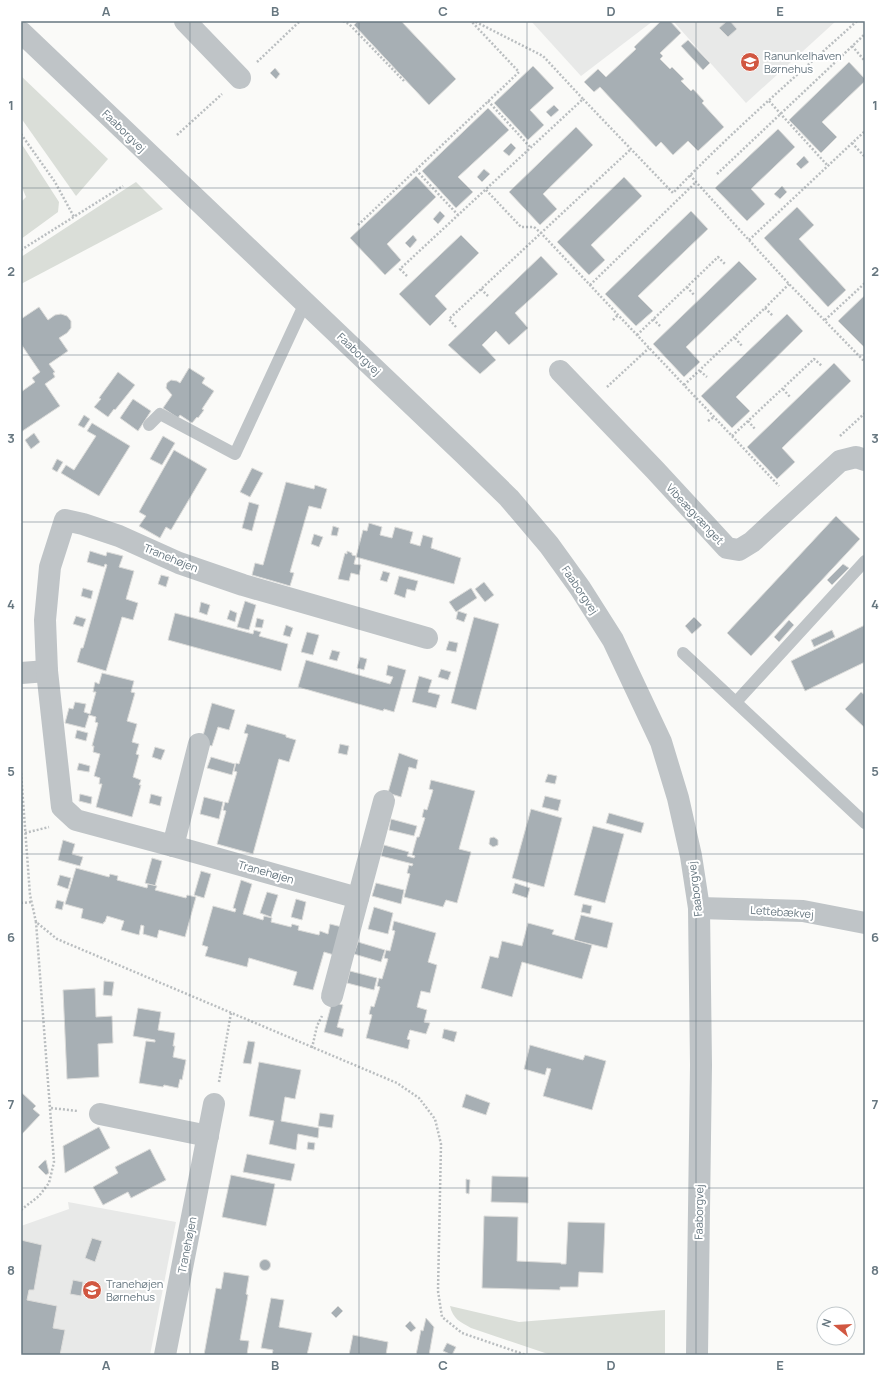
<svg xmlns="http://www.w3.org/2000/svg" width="886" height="1376" viewBox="0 0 886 1376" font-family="Manrope,sans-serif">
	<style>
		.built { fill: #e8e9e8 }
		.green { fill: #daded8 }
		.building { fill: #a7afb4; stroke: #dcdcda }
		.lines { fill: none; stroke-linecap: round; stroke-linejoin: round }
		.path { stroke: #babec0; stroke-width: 2.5; stroke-dasharray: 2 2; stroke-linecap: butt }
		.service { stroke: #bfc4c7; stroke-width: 12 }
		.minor { stroke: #bfc4c7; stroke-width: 22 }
		.tertiary { stroke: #bfc4c7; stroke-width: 22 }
		.grid { fill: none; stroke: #677780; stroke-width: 1; stroke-opacity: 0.55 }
		.labels { text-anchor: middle; stroke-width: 4; stroke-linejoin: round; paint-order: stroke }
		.poi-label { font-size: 11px; fill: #677780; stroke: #fff; text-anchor: start }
		.street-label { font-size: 11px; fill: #677780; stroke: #fff }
		.neatline { fill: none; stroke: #677780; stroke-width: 1.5 }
		.grid-label { font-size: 13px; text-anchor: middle; font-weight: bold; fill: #677780 }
	</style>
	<rect width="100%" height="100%" fill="#fafaf8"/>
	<g class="built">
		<path d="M531,21h122l-72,55z"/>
		<path d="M673,21h163l-90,82z"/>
		<path d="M68,1202l108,20 -26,133h-129v-129l48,-17z"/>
	</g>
	<g class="green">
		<path d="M21,76l87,83 -32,37 -55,-78z"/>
		<path d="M21,143l38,59 -1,10 -37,27v-37l5,-5 -5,-12z"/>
		<path d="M136,182l27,27 -142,75v-27z"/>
		<path d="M450,1306l69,16 146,-12v45h-114l-80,-27c-11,-6 -18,-9 -21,-22z"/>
	</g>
	<g class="building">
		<path d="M358,21h43l55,58 -27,26 -75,-80z"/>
		<path d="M661,21h9l11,12 -21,20 3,3 -3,3 10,10 2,-2 12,12 -3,2 10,10 2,-2 11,12 -2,2 22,24 -26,24 -10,-10 -15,14 -12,-13 -5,5 -56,-60 -6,5 -10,-10 14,-13 8,8 30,-28 -2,-2z"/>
		<path d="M727,21h3l7,8 -9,8 -9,-9z"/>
		<path d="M688,40l22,23 -7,7 -22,-24z"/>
		<path d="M849,62l16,17v2l-43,41 15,15 -16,16 -32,-33z"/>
		<path d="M533,66l21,22 -24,22 14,15 -16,15 -34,-37z"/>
		<path d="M275,68l5,6 -4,5 -6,-6z"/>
		<path d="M554,105l5,5 -8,7 -5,-5z"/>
		<path d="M488,108l21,22 -51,47 15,15 -17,16 -34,-37z"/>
		<path d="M576,127l17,18 -50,49 14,15 -17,16 -31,-33z"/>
		<path d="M778,129l17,18 -44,42 14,15 -18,17 -32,-33z"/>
		<path d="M511,143l5,5 -7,8 -6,-5z"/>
		<path d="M804,156l5,6 -8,7 -5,-5z"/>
		<path d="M484,169l6,5 -8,8 -5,-5z"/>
		<path d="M416,176l20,21 -49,47 14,16 -16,15 -35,-37z"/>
		<path d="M624,177l18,19 -51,49 14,15 -16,15 -32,-33z"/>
		<path d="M782,186l5,6 -7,7 -6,-5z"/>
		<path d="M797,207l17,18 -15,14 47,51 -18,17 -64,-69z"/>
		<path d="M440,211l5,5 -7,8 -5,-5z"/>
		<path d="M691,211l17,18 -70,67 15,15 -17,15 -31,-32z"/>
		<path d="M413,235l4,5 -7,8 -5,-5z"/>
		<path d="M461,235l18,18 -44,43 12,13 -17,17 -31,-32z"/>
		<path d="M541,256l17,18 -43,39 13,15 -19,17 -13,-14 -14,14 14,15 -16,14 -32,-29z"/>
		<path d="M739,261l18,18 -71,68 14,15 -16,15 -31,-33z"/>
		<path d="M865,295v53l-27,-27z"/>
		<path d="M39,307l9,13 7,-5 6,-1 6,2 4,5v7l-4,5 -8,5 9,13 -19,13 6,8 -2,1 2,4 -10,7 15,22 -39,26v-40l14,-10 -3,-4 8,-6 -19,-28v-25z"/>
		<path d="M787,314l16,17 -67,66 14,14 -18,17 -31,-32z"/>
		<path d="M834,363l17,18 -69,67 13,14 -18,17 -30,-32z"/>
		<path d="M189,368l16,10 -3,5 12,8 -12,18 2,1 -6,8 -1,-1 -5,6 -12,-8 -2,3 -15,-10 9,-13 -6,-7 1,-5 4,-3 6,1 3,2z"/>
		<path d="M118,372l17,13 -20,25 -1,-1 -6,8 -14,-10 7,-8 -2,-1z"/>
		<path d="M133,399l18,12 -13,20 -18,-13z"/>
		<path d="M84,415l6,4 -6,9 -6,-3z"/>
		<path d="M92,423l38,23 -31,50 -38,-23 5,-8 8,5 22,-34 -9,-5z"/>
		<path d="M34,433l6,9 -9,7 -6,-9z"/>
		<path d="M163,436l12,7 -13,22 -12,-6z"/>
		<path d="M174,450l33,19 -36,61 -5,-3 -6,11 -21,-12 7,-10 -7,-4z"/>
		<path d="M57,459l6,3 -6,10 -5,-3z"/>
		<path d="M252,468l11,5 -13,24 -10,-5z"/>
		<path d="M286,482l28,7 1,-4 12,4 -6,20 -12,-3 -19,66 4,1 -4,13 -38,-11 3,-12 8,2z"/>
		<path d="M249,502l10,3 -7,26 -10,-3z"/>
		<path d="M836,516l24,23 -109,117 -24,-23z"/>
		<path d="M369,523l13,4 -2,8 12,3 3,-11 18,5 -3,11 10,3 3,-11 10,3 -2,10 30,10 -7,26 -98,-27 7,-27 4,1z"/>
		<path d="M333,526l6,2 -2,8 -6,-1z"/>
		<path d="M314,534l9,3 -4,10 -8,-3z"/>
		<path d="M90,551l16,5 1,-4 16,4 -4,11 15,4 -8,28 12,4 -5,17 -11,-3 -16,54 -29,-9 4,-14h2l24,-83 -2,-1 -1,3 -17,-5z"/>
		<path d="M347,551l5,2v2l4,1 -2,8 7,1 -2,10 -8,-2 -2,8 -11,-2 7,-26 2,1z"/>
		<path d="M843,564l6,4 -17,17 -5,-5z"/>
		<path d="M383,571l7,2 -3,9 -7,-2z"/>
		<path d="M161,575l8,2 -3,10 -8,-3z"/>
		<path d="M399,576l19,5 -3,10 -8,-2 -2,9 -11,-4z"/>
		<path d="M484,582l10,13 -9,7 -10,-13z"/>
		<path d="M83,588l10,3 -2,8 -10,-3z"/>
		<path d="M471,588l6,10 -21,14 -7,-10z"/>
		<path d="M245,601l11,4 -7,25 -12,-3z"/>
		<path d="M201,602l9,3 -3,10 -8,-3z"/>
		<path d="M230,610l7,3 -2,9 -8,-3z"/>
		<path d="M458,611l9,3 -3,8 -8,-3z"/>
		<path d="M175,613l78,21 1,-4 7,2 -2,4 29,8 -7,27 -113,-31z"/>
		<path d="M76,616l10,3 -3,8 -10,-3z"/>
		<path d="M474,617l25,7 -23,86 -25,-7z"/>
		<path d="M694,617l8,8 -10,9 -7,-8z"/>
		<path d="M257,618l7,2 -2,8 -7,-1z"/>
		<path d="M789,620l5,5 -15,17 -5,-5z"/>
		<path d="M286,625l7,3 -3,9 -7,-2z"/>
		<path d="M865,625v37l-60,29 -14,-30z"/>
		<path d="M832,630l3,7 -21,10 -3,-7z"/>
		<path d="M307,632l12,3 -6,20 -12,-3z"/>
		<path d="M449,641l9,2 -2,9 -10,-2z"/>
		<path d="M332,650l8,2 -3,9 -8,-2z"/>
		<path d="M360,657l7,2 -3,11 -7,-2z"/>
		<path d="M306,660l84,24 3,-7 -7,-2 2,-10 18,5 -12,42 -10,-3 -1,2 -85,-24z"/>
		<path d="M441,669l10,3 -3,8 -10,-3z"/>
		<path d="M102,673l32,8 -3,11 4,1 -8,28 10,3 -5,18 7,2 -3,10 3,1 -6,22 8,3 -2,5h2l-9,32 -36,-10 6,-23h-3l1,-6 -6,-2 6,-22 -7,-2 1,-6h-2l6,-23 -3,-1 1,-5 -7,-2 -4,13 -20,-5 4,-15 4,1 2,-7 11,2 -2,8 6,2 6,-22h-3l2,-10 4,2z"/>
		<path d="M419,676l13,4 -4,12 12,3 -4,13 -24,-6z"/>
		<path d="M861,692l4,3v33l-20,-19z"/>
		<path d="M212,703l23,7 -6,20 -11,-3 -6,19 -11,-3z"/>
		<path d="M247,724l39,11v2l10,3 -7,22 -10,-3 -26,95 -36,-10 9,-33 -3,-1 2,-8 3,1 9,-31 -3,-1 2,-8 3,1 9,-30 -4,-1z"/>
		<path d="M77,730l11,3 -2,8 -11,-3z"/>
		<path d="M340,744l9,2 -2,9 -9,-2z"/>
		<path d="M155,747l10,3 -4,10 -9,-3z"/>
		<path d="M399,753l19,7 -2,9 -7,-2 -8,30 -13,-4z"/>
		<path d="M211,757l24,7 -3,11 -25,-7z"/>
		<path d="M79,763l11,3 -1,6 -12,-2z"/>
		<path d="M548,774l9,2 -2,8 -10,-2z"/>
		<path d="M431,780l44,11 -16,58 12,3 -14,51 -11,-3 -3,7 -39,-10 6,-23 -3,-1 2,-8 3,1 1,-2 -32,-8 3,-11 25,7 -2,4 7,2 1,-2 -3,-1 5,-18h2l6,-19 -3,-1 2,-8 3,1 6,-20 -4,-1z"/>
		<path d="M80,794l12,3 -1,7 -12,-3z"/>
		<path d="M151,794l11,3 -2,9 -11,-3z"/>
		<path d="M545,796l16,4 -3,11 -16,-4z"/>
		<path d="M204,797l19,5 -4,17 -19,-5z"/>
		<path d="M531,809l31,9 -18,69 -32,-9z"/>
		<path d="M609,813l35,10 -3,10 -35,-10z"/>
		<path d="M391,819l26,7 -3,10 -25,-6z"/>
		<path d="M593,826l31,8 -19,69 -31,-8z"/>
		<path d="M494,837l4,3v5l-5,2 -4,-3 1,-6z"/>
		<path d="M63,840l12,4 -3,10 11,3 -3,9 -22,-6z"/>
		<path d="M152,858l10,3 -7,25 -10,-3z"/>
		<path d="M76,868l33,9 1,-3 8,2 -1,4 30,8 1,-4 9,2 -2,4 31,8 1,-3 9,2 -11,40 -26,-7 -2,8 -14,-4 1,-8 -3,-1 -2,10 -18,-5 3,-9 -17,-5 -2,6h-1l-1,2 -22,-6 2,-9 -18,-5z"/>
		<path d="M201,871l10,3 -7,24 -10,-3z"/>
		<path d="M60,875l11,3 -3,11 -11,-4z"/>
		<path d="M241,880l11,4 -9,30 20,6 1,-4 8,2 -1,4 20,5 1,-3 7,2 -1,4 21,5 1,-4 8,3 2,-10 12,3 -8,28 -10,-3 -11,38 -20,-5 4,-13 -48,-14 -2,9 -42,-11 3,-9 -6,-2 11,-39 22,6 1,-3 -3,-1z"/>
		<path d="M376,883l28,7 -3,14 -29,-8z"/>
		<path d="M515,883l15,5 -3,10 -15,-5z"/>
		<path d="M267,892l11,3 -7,22 -11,-4z"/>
		<path d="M296,899l10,3 -4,18 -11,-3z"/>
		<path d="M57,900l7,2 -2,8 -7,-2z"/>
		<path d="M583,904l9,2 -2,8 -9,-2z"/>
		<path d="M374,907l19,6 -5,21 -20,-5z"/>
		<path d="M581,915l32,8 -6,25 -33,-8z"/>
		<path d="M394,921l42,12 -8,29 9,3 -7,28 -9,-2 -4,16 10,3 -3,12 6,1 -4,11 -16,-4 -3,9 3,1 -2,9 -42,-11 6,-23 -3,-1 2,-8 3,1 6,-20 -3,-1 2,-8 3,1 6,-20 -4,-1 2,-8 4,1 5,-20 -3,-1z"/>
		<path d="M528,923l26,7 -2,4 40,11 -10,34 -60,-17 -10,35 -31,-9 9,-32 8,2 4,-17 20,5z"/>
		<path d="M358,942l27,8 -4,12 -27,-8z"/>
		<path d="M350,971l27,7 -3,12 -27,-7z"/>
		<path d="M104,981l10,1 -2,14 -9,-1z"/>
		<path d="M95,988l1,29 16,-1 1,27 -15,1 1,33 -32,2 -4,-89z"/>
		<path d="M332,1002l11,3 -6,22 7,2 -2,8 -18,-5z"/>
		<path d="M138,1008l23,4 -3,18 17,3 -2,13h2l-2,11 13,3 -4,20 -2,-1 -2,9 -14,-3 -1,2 -24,-4 7,-42 9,1v-2l-22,-4z"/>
		<path d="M444,1029l13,3 -3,10 -12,-4z"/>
		<path d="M248,1041l7,1 -4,22 -8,-1z"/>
		<path d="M530,1045l53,15 2,-5 21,6 -14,49 -49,-14 8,-27 -4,-1 -2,7 -21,-6z"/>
		<path d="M259,1062l42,8 -6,29 -10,-2 -4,24 38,7 -1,10 -20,-4 -2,16 -27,-6 5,-23 -25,-5z"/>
		<path d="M21,1092l15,14 -3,3 7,6 -18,19z"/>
		<path d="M466,1094l24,9 -4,12 -24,-8z"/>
		<path d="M320,1113l14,2 -2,13 -14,-2z"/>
		<path d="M99,1127l11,21 -45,25 -2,-27z"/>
		<path d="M308,1142l7,1 -1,7 -7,-1z"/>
		<path d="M150,1149l16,31 -35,18 -3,-6 -25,13 -10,-18 25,-14 -3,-6z"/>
		<path d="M247,1154l48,10 -4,17 -48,-9z"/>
		<path d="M46,1160l3,13 -3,2 -8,-8 6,-6z"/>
		<path d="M231,1175l44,9 -9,42 -44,-9z"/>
		<path d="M492,1176l36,1v26l-37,-1z"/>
		<path d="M466,1179l4,1 -1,14 -3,-1z"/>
		<path d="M484,1216l34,1 -1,44 44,2v1h5l2,-42 37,1 -2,50 -24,-1 -1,15h-18v3l-78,-2z"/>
		<path d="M92,1238l10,3 -7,21 -10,-4z"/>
		<path d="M21,1240l21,5 -8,45h-5l-2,10 30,6 -4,22 12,2 -5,25h-39z"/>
		<circle cx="265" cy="1265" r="5.5"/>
		<path d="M224,1272l25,4 -3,18 2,1 -8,45 9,1 -2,14h-43l12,-67 5,1z"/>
		<path d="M73,1280l10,2 -2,14 -11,-2z"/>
		<path d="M271,1298l13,2 -5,27 33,6 -5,22h-35l1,-5 -12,-2z"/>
		<path d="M338,1306l5,5 -7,7 -5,-5z"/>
		<path d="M426,1318l8,9 -5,28h-13l5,-25 2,1z"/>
		<path d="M410,1321l6,7 -5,4 -6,-6z"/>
		<path d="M353,1335l35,7 -2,13h-37z"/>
		<path d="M447,1343l9,4 -4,8 -9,-4z"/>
	</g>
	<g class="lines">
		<g class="path">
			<path d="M343,21l6,3 55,57"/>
			<path d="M852,46l13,15"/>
			<path d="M257,62l43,-41"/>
			<path d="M583,99l90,94c58,-61 122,-116 184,-172"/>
			<path d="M488,101l43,47"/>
			<path d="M769,101l59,65"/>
			<path d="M21,134l34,48 19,35"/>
			<path d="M177,135l45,-41"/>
			<path d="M852,143l13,14"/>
			<path d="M416,170l42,45"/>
			<path d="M717,174l148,-140"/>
			<path d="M690,175l6,7 93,102 76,78"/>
			<path d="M486,190l35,37h13l7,6 238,253"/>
			<path d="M358,225l161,-153 -48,-51"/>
			<path d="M749,240l116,-109"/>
			<path d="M21,250l102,-64"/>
			<path d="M407,276l-7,-7 183,-170 -40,-43 -69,-35"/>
			<path d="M590,285l106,-103"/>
			<path d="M687,287l7,8"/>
			<path d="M481,289l7,7"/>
			<path d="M765,308l8,8"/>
			<path d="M653,319l7,7"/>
			<path d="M613,320l5,-5"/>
			<path d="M825,320l40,-37"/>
			<path d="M456,327l-7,-8 182,-170"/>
			<path d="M637,335l81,-78 8,8"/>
			<path d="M735,338l7,8"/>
			<path d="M700,371l7,6"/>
			<path d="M684,385l81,-77 24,-24"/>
			<path d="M607,387l42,-39"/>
			<path d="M783,389l7,8"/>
			<path d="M708,421l6,-4"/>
			<path d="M748,421l7,8"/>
			<path d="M732,436l82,-77 8,7"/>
			<path d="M840,436l25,-23"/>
			<path d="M21,773l9,122 6,27 21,17 340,144 22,15 16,21 6,25 -3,147 4,26 20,16 64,22"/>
			<path d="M25,833l24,-6"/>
			<path d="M21,903l11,-1"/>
			<path d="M312,1048l5,-22 5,-10"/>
			<path d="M219,1082l12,-69"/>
			<path d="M51,1108l27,3"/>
			<path d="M21,1210l18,-14 10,-13 5,-21 -18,-240"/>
		</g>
		<g class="service">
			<path d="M149,425l11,-11 75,40 70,-151"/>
			<path d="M683,653l182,170"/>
			<path d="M736,702l129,-141"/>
		</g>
		<g class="minor">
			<path d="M185,21l55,57"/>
			<path d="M560,371l95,99 72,78 12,2 13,-8 88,-81 16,-4 9,3"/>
			<path d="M21,673l26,-2"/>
			<path d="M173,846l26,-102"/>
			<path d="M358,898l-185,-52 -97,-26 -14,-13 -15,-136 -2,-51 5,-53 15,-47 18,4 36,12 60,27 64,22 184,53"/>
			<path d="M332,996l52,-195"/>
			<path d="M100,1114l108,22"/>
			<path d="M165,1355l49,-251"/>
		</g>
		<g class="tertiary">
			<path d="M21,32l444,423 44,43 40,47 31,43 33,52 48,102 17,56 13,58 8,52 2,157 -4,290"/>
			<path d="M699,908l104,3 62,12"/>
		</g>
	</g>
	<path class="grid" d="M190,21v1334M359,21v1334M527,21v1334M696,21v1334M21,188h844M21,355h844M21,522h844M21,688h844M21,854h844M21,1021h844M21,1188h844"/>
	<defs>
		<g id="school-disc" transform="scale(1)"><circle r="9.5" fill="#d15741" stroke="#fff"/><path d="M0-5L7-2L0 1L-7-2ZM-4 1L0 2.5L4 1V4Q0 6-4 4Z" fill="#fff"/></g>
	</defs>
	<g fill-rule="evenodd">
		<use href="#school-disc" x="750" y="62"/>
		<use href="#school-disc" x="92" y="1290"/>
	</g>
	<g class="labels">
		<g class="poi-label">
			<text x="764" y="60">Ranunkelhaven<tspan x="764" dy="13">Børnehus</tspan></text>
			<text x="106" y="1288">Tranehøjen<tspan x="106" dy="13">Børnehus</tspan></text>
		</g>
		<g class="street-label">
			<text transform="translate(124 131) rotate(44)" y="4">Faaborgvej</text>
			<text transform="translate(359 354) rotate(44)" y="4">Faaborgvej</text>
			<text transform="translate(695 514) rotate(47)" y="4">Vibeægvænget</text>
			<text transform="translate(171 558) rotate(22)" y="4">Tranehøjen</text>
			<text transform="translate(580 590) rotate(56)" y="4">Faaborgvej</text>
			<text transform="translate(266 872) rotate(16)" y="4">Tranehøjen</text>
			<text transform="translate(695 889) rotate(-97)" y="4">Faaborgvej</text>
			<text transform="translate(782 912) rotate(4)" y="4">Lettebækvej</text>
			<text transform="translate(699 1212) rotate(-89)" y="4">Faaborgvej</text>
			<text transform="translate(187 1245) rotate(-79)" y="4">Tranehøjen</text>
		</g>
	</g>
	<rect width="886" height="1376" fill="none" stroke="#ffffff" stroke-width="44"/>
	<g transform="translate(836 1326) rotate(288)"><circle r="19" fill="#ffffff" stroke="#c2c9cc"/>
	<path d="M0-3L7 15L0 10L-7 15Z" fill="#d15741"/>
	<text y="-6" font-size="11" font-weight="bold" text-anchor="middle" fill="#677780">N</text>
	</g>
	<rect x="22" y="22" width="842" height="1332" class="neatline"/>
	<g class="grid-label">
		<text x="106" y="16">A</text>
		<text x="275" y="16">B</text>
		<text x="443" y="16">C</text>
		<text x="611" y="16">D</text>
		<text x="780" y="16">E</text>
		<text x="11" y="110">1</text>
		<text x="875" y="110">1</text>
		<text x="11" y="276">2</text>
		<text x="875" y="276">2</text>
		<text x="11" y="443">3</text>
		<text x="875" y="443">3</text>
		<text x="11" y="609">4</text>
		<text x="875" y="609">4</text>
		<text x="11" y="776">5</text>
		<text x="875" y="776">5</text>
		<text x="11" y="942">6</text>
		<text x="875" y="942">6</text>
		<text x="11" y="1109">7</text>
		<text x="875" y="1109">7</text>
		<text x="11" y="1275">8</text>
		<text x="875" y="1275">8</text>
		<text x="106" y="1370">A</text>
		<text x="275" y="1370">B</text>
		<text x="443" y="1370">C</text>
		<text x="611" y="1370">D</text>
		<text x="780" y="1370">E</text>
	</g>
</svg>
